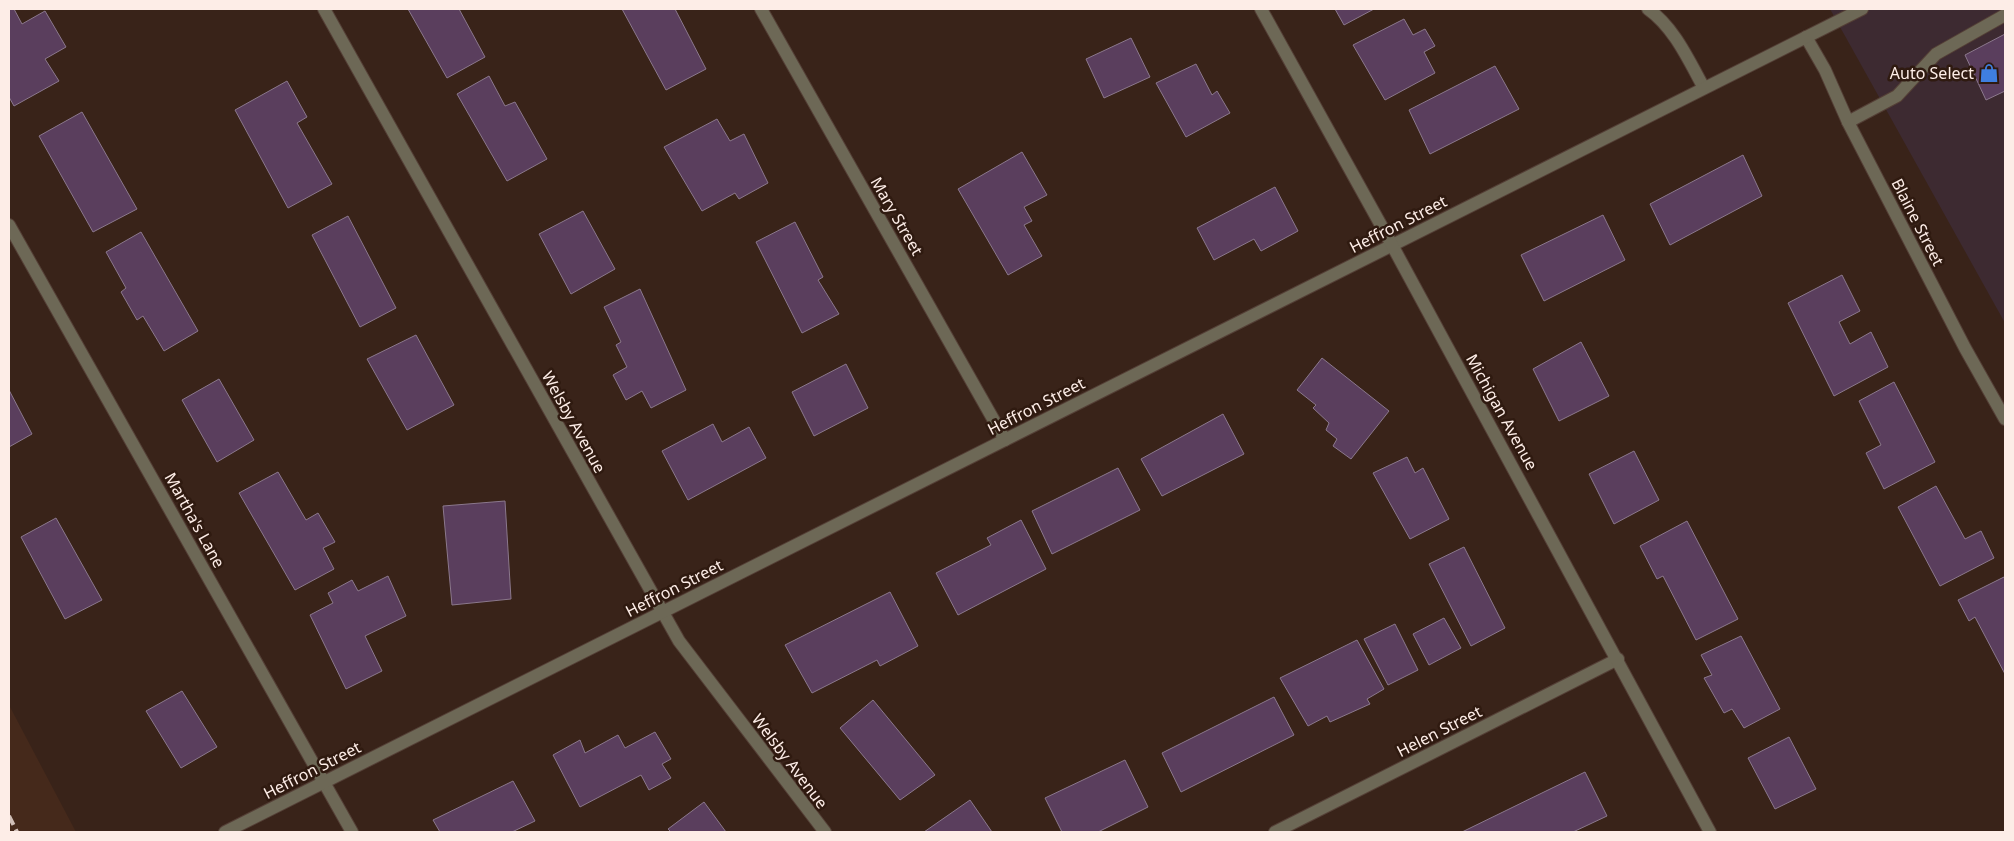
<svg xmlns="http://www.w3.org/2000/svg" width="2014" height="841" viewBox="0 0 2014 841" font-family="'Noto Sans',sans-serif">
	<style>
		.commercial { fill: #3d2a31 }
		.built { fill: #45291b }
		.building { fill: #5a3e5d; stroke: #8b788c }
		.lines { fill: none; stroke-linecap: round; stroke-linejoin: round }
		.service-casing { stroke: #543f36; stroke-width: 14 }
		.minor-casing { stroke: #543f36; stroke-width: 14 }
		.tertiary-casing { stroke: #543f36; stroke-width: 14 }
		.service { stroke: #6d6856; stroke-width: 12 }
		.minor { stroke: #6d6856; stroke-width: 12 }
		.tertiary { stroke: #6d6856; stroke-width: 12 }
		.rail { stroke: #d0bfb8; stroke-width: 4; stroke-dasharray: 10 5; stroke-linecap: butt }
		.labels { text-anchor: middle; stroke-width: 5; stroke-linejoin: round; paint-order: stroke }
		.poi-label { font-size: 16px; fill: #fdede7; stroke: #2f1a10; text-anchor: end }
		.street-label { font-size: 16px; fill: #fdede7; stroke: #2f1a10 }
	</style>
	<rect width="100%" height="100%" fill="#392319"/>
	<path class="commercial" d="M1830,9h175v314z"/>
	<path class="built" d="M9,705l67,127h-67z"/>
	<g class="building">
		<path d="M9,9h5l8,15 23,-13 21,36 -21,12 14,22 -45,25 -5,-9z"/>
		<path d="M408,9h51l26,48 -38,21z"/>
		<path d="M622,9h53l31,60 -40,21z"/>
		<path d="M1335,9h39l-30,16z"/>
		<path d="M1404,19l9,16 12,-6 10,17 -11,6 11,21 -50,27 -32,-55z"/>
		<path d="M2005,34v57l-19,9 -21,-45z"/>
		<path d="M1131,38l19,39 -46,21 -18,-39z"/>
		<path d="M1196,64l16,31 5,-4 13,22 -44,24 -30,-54z"/>
		<path d="M1495,66l24,43 -89,45 -21,-44z"/>
		<path d="M489,76l16,30 10,-4 32,57 -40,22 -50,-87z"/>
		<path d="M287,81l20,36 -10,6 35,61 -44,24 -53,-98z"/>
		<path d="M82,112l55,97 -44,23 -54,-96z"/>
		<path d="M717,119l13,22 14,-7 24,49 -29,16 -4,-6 -33,18 -38,-64z"/>
		<path d="M1022,152l25,43 -23,12 8,14 -8,4 18,31 -34,19 -50,-86z"/>
		<path d="M1743,155l19,41 -92,49 -20,-41z"/>
		<path d="M1275,187l23,44 -37,20 -7,-12 -40,21 -17,-32z"/>
		<path d="M583,211l32,58 -44,25 -32,-60z"/>
		<path d="M1603,215l22,45 -81,41 -23,-46z"/>
		<path d="M348,216l48,92 -36,19 -48,-92z"/>
		<path d="M795,222l28,55 -5,3 21,34 -37,19 -46,-91z"/>
		<path d="M141,232l57,99 -34,20 -21,-35 -6,4 -16,-28 5,-4 -20,-36z"/>
		<path d="M1842,275l18,36 -21,11 11,22 21,-12 17,35 -54,29 -46,-93z"/>
		<path d="M640,289l46,101 -35,18 -9,-17 -16,9 -13,-25 14,-8 -11,-22 5,-3 -17,-35z"/>
		<path d="M416,335l38,70 -47,25 -40,-71z"/>
		<path d="M1581,342l28,54 -50,25 -26,-52z"/>
		<path d="M1322,358l67,53 -38,48 -18,-13 4,-7 -11,-9 3,-7 -16,-15 3,-3 -19,-15z"/>
		<path d="M846,364l22,44 -54,28 -22,-44z"/>
		<path d="M219,379l35,61 -37,22 -35,-62z"/>
		<path d="M1894,382l41,80 -51,27 -18,-36 15,-8 -22,-44z"/>
		<path d="M9,390l23,44 -23,13z"/>
		<path d="M1223,414l21,40 -82,42 -21,-37z"/>
		<path d="M713,424l9,18 27,-15 17,31 -78,42 -26,-49z"/>
		<path d="M1634,451l25,49 -45,24 -25,-50z"/>
		<path d="M1407,457l8,16 8,-5 26,51 -39,20 -37,-66z"/>
		<path d="M1118,468l22,42 -88,44 -20,-43z"/>
		<path d="M278,472l28,48 12,-7 17,29 -12,6 11,21 -39,21 -56,-97z"/>
		<path d="M1936,486l29,53 16,-8 13,27 -54,28 -42,-79z"/>
		<path d="M505,501l6,98 -59,6 -9,-99z"/>
		<path d="M56,518l46,82 -37,19 -44,-82z"/>
		<path d="M1021,520l25,49 -88,46 -22,-42 55,-28 -4,-7z"/>
		<path d="M1687,521l51,98 -42,21 -33,-64 -6,3 -17,-33z"/>
		<path d="M1464,547l41,81 -34,18 -42,-82z"/>
		<path d="M388,576l18,40 -41,20 17,35 -36,18 -36,-74 23,-12 -5,-10 24,-13 6,11z"/>
		<path d="M2004,577l1,3v94l-30,-57 -6,4 -11,-21z"/>
		<path d="M890,592l28,54 -38,20 -3,-6 -65,33 -27,-48z"/>
		<path d="M1444,618l17,30 -32,17 -16,-31z"/>
		<path d="M1395,624l23,46 -30,15 -24,-46z"/>
		<path d="M1741,636l39,73 -36,19 -12,-19 -8,4 -20,-35 8,-3 -11,-20z"/>
		<path d="M1357,640l27,49 -17,10 3,5 -40,18 -3,-6 -19,10 -28,-48z"/>
		<path d="M182,691l35,56 -36,21 -35,-57z"/>
		<path d="M1274,697l20,38 -113,57 -19,-39z"/>
		<path d="M873,700l62,75 -35,25 -60,-72z"/>
		<path d="M655,732l16,27 -9,5 9,14 -22,12 -8,-15 -61,32 -27,-52 27,-15 5,13 33,-18 7,13z"/>
		<path d="M1789,737l27,52 -41,20 -27,-51z"/>
		<path d="M1125,760l23,47 -50,25h-36l-17,-34z"/>
		<path d="M1585,772l22,44 -34,16h-111z"/>
		<path d="M513,781l22,40 -23,11h-72l-7,-12z"/>
		<path d="M970,800l22,32h-68z"/>
		<path d="M704,802l22,30h-55l-3,-3z"/>
	</g>
	<g class="lines">
		<g class="service-casing">
			<path id="service" d="M1848,122l49,-26 39,-42 69,-39"/>
		</g>
		<g class="minor-casing">
			<g id="minor">
				<path d="M324,9l355,632 146,191"/>
				<path d="M761,9l244,431"/>
				<path d="M1648,9c26,18 41,52 56,79"/>
				<path d="M1806,37l19,33 23,52 117,226 40,71"/>
				<path d="M9,225l343,607"/>
				<path d="M225,832l1637,-823"/>
				<path d="M1275,832l343,-173"/>
			</g>
		</g>
		<g class="tertiary-casing">
			<path id="tertiary" d="M1261,9l131,236 318,587"/>
		</g>
		<use href="#service" class="service"/>
		<use href="#minor" class="minor"/>
		<use href="#tertiary" class="tertiary"/>
		<path class="rail" d="M9,816l8,16"/>
	</g>
	<defs>
		<g id="shop-bare" transform="scale(1.5)"><path d="M-5-2.5h2.3a2.7 3.5 0 0 1 5.4 0H5L5.5 6h-11ZM-1.5-2.5h3a1.5 2.3 0 0 0-3 0Z" fill="#3f7fe0" stroke="#2f1a10" stroke-width="2.5" paint-order="stroke"/></g>
	</defs>
	<g fill-rule="evenodd">
		<use href="#shop-bare" x="1989" y="73"/>
	</g>
	<g class="labels">
		<g class="poi-label">
			<text x="1974" y="79">Auto Select</text>
		</g>
		<g class="street-label">
			<text transform="translate(897 216) rotate(60)" y="6">Mary Street</text>
			<text transform="translate(1918 222) rotate(63)" y="6">Blaine Street</text>
			<text transform="translate(1398 224) rotate(-27)" y="6">Heffron Street</text>
			<text transform="translate(1036 406) rotate(-27)" y="6">Heffron Street</text>
			<text transform="translate(1502 412) rotate(61)" y="6">Michigan Avenue</text>
			<text transform="translate(574 422) rotate(61)" y="6">Welsby Avenue</text>
			<text transform="translate(195 520) rotate(61)" y="6">Martha's Lane</text>
			<text transform="translate(674 588) rotate(-27)" y="6">Heffron Street</text>
			<text transform="translate(1439 731) rotate(-27)" y="6">Helen Street</text>
			<text transform="translate(790 761) rotate(53)" y="6">Welsby Avenue</text>
			<text transform="translate(312 770) rotate(-27)" y="6">Heffron Street</text>
		</g>
	</g>
	<rect width="2014" height="841" fill="none" stroke="#fdede7" stroke-width="20"/>
</svg>
